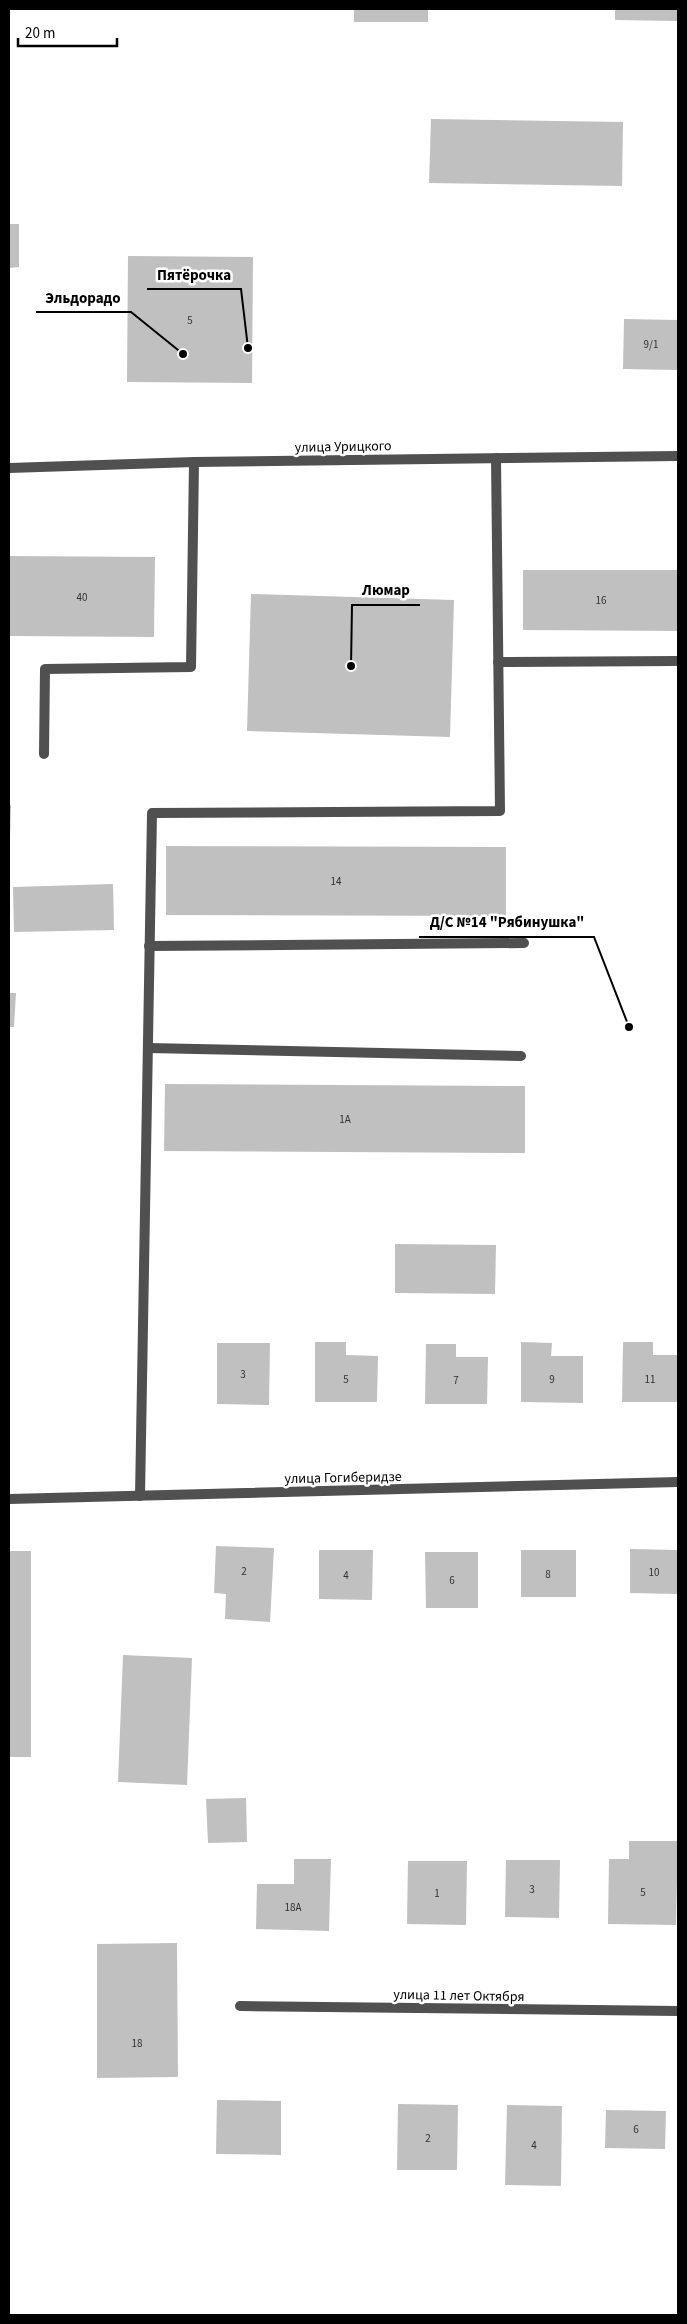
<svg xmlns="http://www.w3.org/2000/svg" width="687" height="2324" viewBox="0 0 687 2324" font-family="'Source Sans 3',sans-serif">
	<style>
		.building { fill: #c0c0c0 }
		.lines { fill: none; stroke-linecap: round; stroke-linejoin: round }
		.lane { stroke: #505050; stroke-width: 10 }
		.street { stroke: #505050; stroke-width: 10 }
		.labels { text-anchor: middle; stroke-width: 5; stroke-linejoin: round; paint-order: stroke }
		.number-label { font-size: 11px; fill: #303030 }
		.street-label { font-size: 14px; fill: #000; stroke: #fff }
		.leader { fill: none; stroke: #000; stroke-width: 2 }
		.callout-dot { fill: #000; stroke: #fff; stroke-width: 2 }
		.callout-label { font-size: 15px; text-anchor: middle; font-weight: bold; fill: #000; stroke: #fff; stroke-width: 5; stroke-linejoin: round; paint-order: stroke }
	</style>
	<rect width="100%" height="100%" fill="#fff"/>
	<g class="building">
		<rect x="354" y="9" width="74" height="13"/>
		<path d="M615,9h63v12l-63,-1z"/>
		<path d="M431,119l192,3 -1,64 -193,-3z"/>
		<path d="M9,224h10v43l-10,1z"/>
		<path d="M128,256l125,1 -1,126 -125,-1z"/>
		<path d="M624,319l54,1v50l-55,-1z"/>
		<path d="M9,556l146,1 -1,80 -145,-1z"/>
		<path d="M523,570h155v61l-155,-1z"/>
		<path d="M251,594l203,6 -4,137 -203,-6z"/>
		<path d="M9,805h2l-1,33h-1z"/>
		<path d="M166,846l340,1v69l-340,-1z"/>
		<path d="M113,884l1,46 -100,2 -1,-45z"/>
		<path d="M9,993h7l-2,34h-5z"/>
		<path d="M165,1084l360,2v67l-361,-2z"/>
		<path d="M395,1244l101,1 -1,49 -100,-1z"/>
		<path d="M315,1342h31v13l32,1 -1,46h-62z"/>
		<path d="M521,1342l31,1 -1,13h32v47l-62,-1z"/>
		<path d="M623,1342h30v13h25v47h-56z"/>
		<path d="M217,1343h53l-1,62 -52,-1z"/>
		<path d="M426,1344h30v13h32l-1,47h-62z"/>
		<path d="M216,1546l58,2 -4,74 -45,-3 1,-25 -12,-1z"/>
		<path d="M630,1549l48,1v44l-48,-1z"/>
		<path d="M319,1550h54l-1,50 -53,-1z"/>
		<rect x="521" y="1550" width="55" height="47"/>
		<rect x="9" y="1551" width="22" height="206"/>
		<path d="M425,1552h53v56h-52z"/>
		<path d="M123,1655l69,3 -5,127 -69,-3z"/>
		<path d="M246,1798l1,44 -39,1 -2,-44z"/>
		<path d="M629,1841h49l-2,84 -68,-1 1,-65h20z"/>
		<path d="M294,1859h37l-2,72 -73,-2 1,-45h37z"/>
		<path d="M506,1860h54l-1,58 -54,-1z"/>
		<path d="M408,1861h59l-1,64 -59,-1z"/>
		<path d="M177,1943l1,134 -81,1v-134z"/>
		<path d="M217,2100l64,1v54l-65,-1z"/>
		<path d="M398,2104l60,1 -1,65h-60z"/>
		<path d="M507,2105l55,1 -1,80 -56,-1z"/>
		<path d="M606,2110l60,1 -1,38 -60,-1z"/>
	</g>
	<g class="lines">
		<g class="lane">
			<path d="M498,662l180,-1"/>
			<path d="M44,754l1,-85 146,-2 3,-205"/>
			<path d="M149,946l375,-3"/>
			<path d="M148,1048l373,8"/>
			<path d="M140,1496l12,-683 348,-2 -4,-353"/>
		</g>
		<g class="street">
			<path d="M9,468l185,-6 484,-6"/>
			<path d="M9,1499l669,-17"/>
			<path d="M240,2006l438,5"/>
		</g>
	</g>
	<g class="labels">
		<g class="number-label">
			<text x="190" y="324">5</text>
			<text x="651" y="348">9/1</text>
			<text x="82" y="601">40</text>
			<text x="601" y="604">16</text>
			<text x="336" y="885">14</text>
			<text x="345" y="1123">1А</text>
			<text x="243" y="1378">3</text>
			<text x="346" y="1383">5</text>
			<text x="552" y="1383">9</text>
			<text x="650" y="1383">11</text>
			<text x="456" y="1384">7</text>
			<text x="244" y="1575">2</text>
			<text x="654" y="1576">10</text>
			<text x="548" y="1578">8</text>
			<text x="346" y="1579">4</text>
			<text x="452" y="1584">6</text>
			<text x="532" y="1893">3</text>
			<text x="643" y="1896">5</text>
			<text x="437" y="1897">1</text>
			<text x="293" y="1911">18А</text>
			<text x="137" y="2047">18</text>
			<text x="636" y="2133">6</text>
			<text x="428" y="2142">2</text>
			<text x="534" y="2149">4</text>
		</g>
		<g class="street-label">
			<text transform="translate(343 446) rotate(-1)" y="5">улица Урицкого</text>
			<text transform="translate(343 1477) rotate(-1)" y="5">улица Гогиберидзе</text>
			<text transform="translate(459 1995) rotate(1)" y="5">улица 11 лет Октября</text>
		</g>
	</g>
	<path class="leader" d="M248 348L241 289H147M183 354L131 312H36M351 666L352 605H420M629 1027L594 937H419"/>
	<g class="callout-dot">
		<circle cx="248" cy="348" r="5"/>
		<circle cx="183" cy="354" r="5"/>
		<circle cx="351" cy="666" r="5"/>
		<circle cx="629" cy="1027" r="5"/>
	</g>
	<g class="callout-label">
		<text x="194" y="280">Пятёрочка</text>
		<text x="83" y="303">Эльдорадо</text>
		<text x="386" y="595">Люмар</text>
		<text x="507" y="927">Д/С №14 "Рябинушка"</text>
	</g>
	<rect width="687" height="2324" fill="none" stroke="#000000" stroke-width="20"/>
	<path d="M18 38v8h99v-8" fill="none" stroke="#000000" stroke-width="2.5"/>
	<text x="25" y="38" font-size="15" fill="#000000" stroke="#ffffff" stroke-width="4" paint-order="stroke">20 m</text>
</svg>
